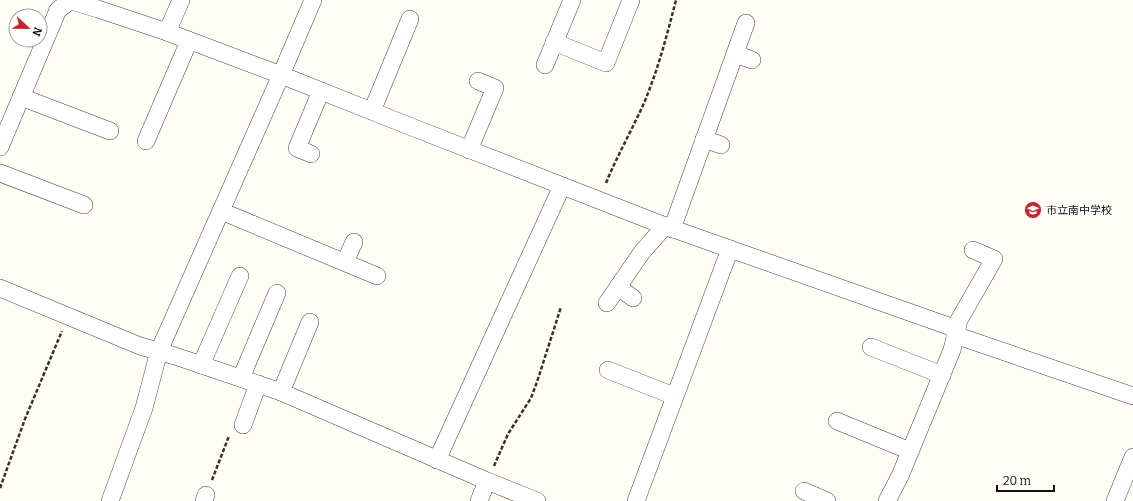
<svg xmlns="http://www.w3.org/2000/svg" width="1133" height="501" viewBox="0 0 1133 501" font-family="Bitter,'Noto Sans JP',serif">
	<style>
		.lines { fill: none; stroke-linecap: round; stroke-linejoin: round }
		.minor-casing { stroke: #444; stroke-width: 18 }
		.path { stroke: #333; stroke-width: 2.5; stroke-dasharray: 4 2; stroke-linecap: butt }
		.minor { stroke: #fff; stroke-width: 17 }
		.labels { text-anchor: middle; stroke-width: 4; stroke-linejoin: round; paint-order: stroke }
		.poi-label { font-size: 11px; fill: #111; stroke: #fff; text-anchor: start }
	</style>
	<rect width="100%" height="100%" fill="#fffdf5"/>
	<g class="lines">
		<g class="minor-casing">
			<g id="minor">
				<path d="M68,0l30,9 69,23 114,43 123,49 261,102 65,23 -94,252"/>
				<path d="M167,32l14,-32"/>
				<path d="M554,42l52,21 25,-63"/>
				<path d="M735,54l17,6"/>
				<path d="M545,65l27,-65"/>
				<path d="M21,97l89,34"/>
				<path d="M372,111l38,-92"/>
				<path d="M704,139l17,6"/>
				<path d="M146,141l43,-100"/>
				<path d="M0,147l58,-137 13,-10"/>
				<path d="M469,150l26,-62 -17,-7"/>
				<path d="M311,154l-14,-6 24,-57"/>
				<path d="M0,173l84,32"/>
				<path d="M221,211l156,65"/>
				<path d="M672,229l74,-206"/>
				<path d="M730,249l227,80"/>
				<path d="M345,262l9,-20"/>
				<path d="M618,287l15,11"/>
				<path d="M0,288l140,58 35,10 106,36 206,89 50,20"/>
				<path d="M607,303l35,-51 23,-26"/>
				<path d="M955,335l178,61"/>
				<path d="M871,347l71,28"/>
				<path d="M201,365l39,-89"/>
				<path d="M608,370l66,26"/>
				<path d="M241,378l36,-85"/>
				<path d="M281,392l29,-70"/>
				<path d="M837,421l73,30"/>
				<path d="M243,425l15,-41"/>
				<path d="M437,460l125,-274"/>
				<path d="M804,491l23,10"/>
				<path d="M110,501l34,-93 15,-57 122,-276 32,-75"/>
				<path d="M204,501l2,-6"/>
				<path d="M479,501l8,-20"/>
				<path d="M887,501l13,-25 52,-126 7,-30 35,-61 -21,-9"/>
				<path d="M1115,501l18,-44"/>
			</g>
		</g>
		<g class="path">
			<path d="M606,183c11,-27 26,-53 38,-80 14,-33 23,-68 32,-103"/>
			<path d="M494,466l14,-32 23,-36 6,-16 24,-75"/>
			<path d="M212,480l17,-44"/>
			<path d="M0,488l25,-69 37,-88"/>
		</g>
		<use href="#minor" class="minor"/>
	</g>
	<defs>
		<g id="school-disc" transform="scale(0.9)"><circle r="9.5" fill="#c4262e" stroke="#fff"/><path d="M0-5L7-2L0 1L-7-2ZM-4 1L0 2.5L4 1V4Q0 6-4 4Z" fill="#fff"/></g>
	</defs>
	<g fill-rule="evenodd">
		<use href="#school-disc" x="1033" y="210"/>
	</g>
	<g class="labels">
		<g class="poi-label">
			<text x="1046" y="214">市立南中学校</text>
		</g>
	</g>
	<g transform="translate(28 28) rotate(112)"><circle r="19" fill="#ffffff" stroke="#a0a0a0"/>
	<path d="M0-3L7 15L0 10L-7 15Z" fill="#c4262e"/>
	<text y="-6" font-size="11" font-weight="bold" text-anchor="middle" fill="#111111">N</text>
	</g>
	<path d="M997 485v6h57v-6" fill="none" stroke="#111111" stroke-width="2"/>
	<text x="1003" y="485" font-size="12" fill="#111111" stroke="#ffffff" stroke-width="3" paint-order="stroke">20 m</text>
</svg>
